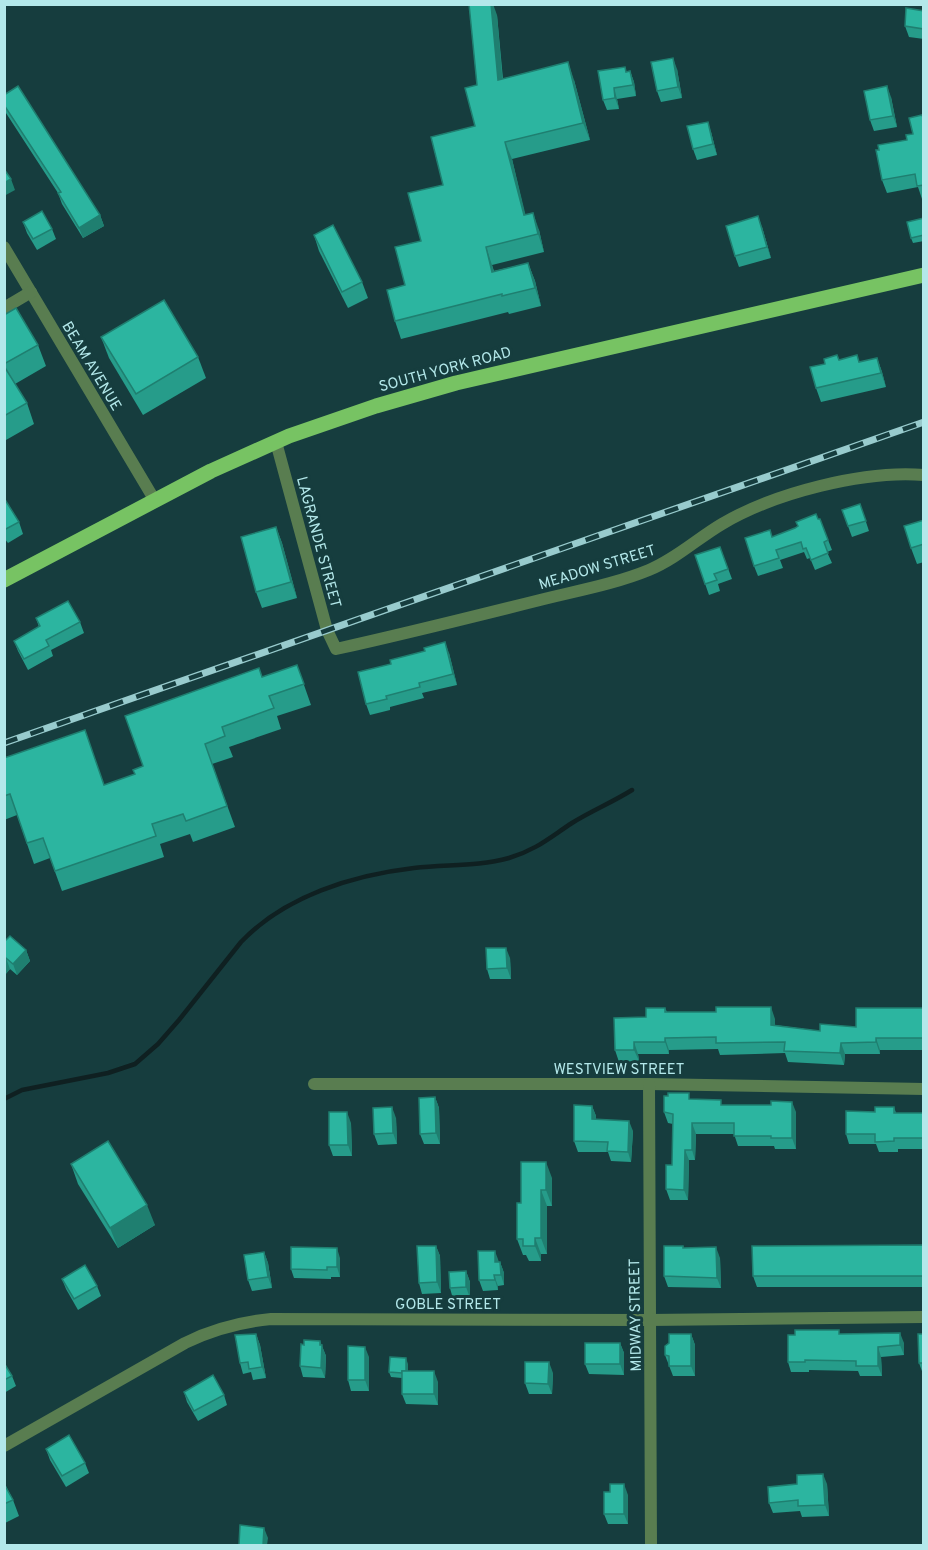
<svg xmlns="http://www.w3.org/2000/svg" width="928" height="1550" viewBox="0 0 928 1550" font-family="Overpass,sans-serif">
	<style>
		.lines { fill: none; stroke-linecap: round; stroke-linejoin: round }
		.stream { stroke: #0f2021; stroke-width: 4.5 }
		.minor { stroke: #597d50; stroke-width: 12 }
		.primary { stroke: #77c363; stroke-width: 15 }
		.rail-casing { stroke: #98cbcd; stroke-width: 7 }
		.rail { stroke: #163d3e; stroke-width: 4.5; stroke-dasharray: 14; stroke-linecap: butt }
		.wall { fill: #269c8a }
		.shaded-wall { fill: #1f7f70 }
		.building { fill: #2cb5a0; stroke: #1f7f70; stroke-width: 1.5 }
		.labels { text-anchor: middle; stroke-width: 6; stroke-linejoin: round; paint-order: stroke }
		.street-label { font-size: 15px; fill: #b3e8ea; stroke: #163d3e }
	</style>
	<rect width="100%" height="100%" fill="#163d3e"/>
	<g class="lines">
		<path class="stream" d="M4,1099l18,-9 86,-17 27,-9 23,-20 21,-24 62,-78c44,-46 112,-67 173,-74 32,-4 63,-1 95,-10 27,-8 40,-20 63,-35 19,-12 41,-21 60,-33"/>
		<g class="minor">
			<path d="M4,247l150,252"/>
			<path d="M4,308l27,-16"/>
			<path d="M276,442l51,188 9,19c68,-15 136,-32 204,-49 36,-9 75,-16 109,-30 27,-11 49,-32 73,-46 52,-31 142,-54 202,-49"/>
			<path d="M314,1084h335l275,5"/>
			<path d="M649,1084l2,462"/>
			<path d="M4,1446l181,-103c28,-14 55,-21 86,-24l378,1 275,-3"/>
		</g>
		<path class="primary" d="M4,580l207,-109 78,-35 87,-30 80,-23 468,-108"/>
		<g class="rail-casing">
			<path id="rail" d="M4,743l920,-321"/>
		</g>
		<use href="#rail" class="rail"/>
	</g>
	<g class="wall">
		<path d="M924,11v28l-15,-2 -4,-11z"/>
		<path d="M497,15l6,64 71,1 16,60 -78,19 13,56 14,15 5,22 -52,13 2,6 34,-8 7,18 6,25 -32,8 -1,-2 -107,27 -6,-18 10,-36 38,-100 32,-59 2,-41z"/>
		<path d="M677,69l5,29 -21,4 -4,-11z"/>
		<path d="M630,71l4,11 2,14 -19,3 2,10 -12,1 -4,-10 24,-28z"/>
		<path d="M4,95l96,120 4,11 -21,12 -21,-34 -4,-11 -54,-83z"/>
		<path d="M891,97l6,30 -23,4 -4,-11z"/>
		<path d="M922,115l2,4v80h-2l-4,-12 -31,6 -5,-13 25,-40 6,-6z"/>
		<path d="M711,132l6,23 -20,5 -4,-11z"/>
		<path d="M924,218v23l-11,2 -2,-5z"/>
		<path d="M23,222l29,7 4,10 -19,11 -10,-17z"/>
		<path d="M762,227l9,31 -32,9 -4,-11z"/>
		<path d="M314,235l48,47 6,16 -20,10 -29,-57z"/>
		<path d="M4,315l34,30 8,21 -31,18 12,19 7,21 -28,16 -2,-1z"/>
		<path d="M101,337l97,20 8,21 -63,37 -34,-57z"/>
		<path d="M877,358l5,14 4,15 -65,15 -5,-14 23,-28 21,2z"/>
		<path d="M4,498l15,24 4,12 -15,9 -4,-5z"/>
		<path d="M860,504l9,27 -17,6 -10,-27z"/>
		<path d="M820,519l12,31 -5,2 5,11 -17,7 -5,-12 -3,1 -3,-7 -24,8 3,8 -25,8 -4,-10 18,-29z"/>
		<path d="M924,520v42l-7,2 -6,-16z"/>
		<path d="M276,527l6,16 15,55 -35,10 -6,-16z"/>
		<path d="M720,547l12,32 -14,5 2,7 -11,4 -14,-40z"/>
		<path d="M36,618l44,4 4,11 -33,17 2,6 -25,14 -10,-19 -4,-10 25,-14z"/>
		<path d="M449,653l8,32 -35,8 2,5 -34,9v3l-20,5 -4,-11z"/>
		<path d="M297,665l14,40 -34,11 4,13 -52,18 4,10 -21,7 23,63 -42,15 -3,-8 -30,10 4,13 -102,34 -12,-33 -16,6 -17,-49 -13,5v-62l101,27 30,-11 8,-8 119,-89z"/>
		<path d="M4,942l22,8 4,11 -13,14 -7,-6 -6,7z"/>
		<path d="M510,958l1,21h-21l-3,-10z"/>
		<path d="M665,1008l2,4 108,7v6l45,6 36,-4 68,-19v42h-44v4h-35l-1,11 -56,-3 -3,-9 -65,2 -2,-6 -49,1v4h-31l1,7 -20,1 -4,-12z"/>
		<path d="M435,1097l4,11 1,36h-16l-4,-10z"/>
		<path d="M691,1099l32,6 73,7v37h-21l-1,-3h-36l-4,-12h-38l-1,26h-6l-1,40h-18l-4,-11 6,-24 1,-41 -5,-1 -4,-11z"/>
		<path d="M592,1106l4,10v3l37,12 -2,31 -20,-1 -3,-9h-30l-4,-11z"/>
		<path d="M894,1107l2,6h28v36h-26v3h-19l-3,-8h-27l-3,-10 29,-22z"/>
		<path d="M396,1118l1,26 -19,1 -4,-11z"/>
		<path d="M351,1123l1,33h-19l-4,-11z"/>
		<path d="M71,1164l84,61 -37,23 -40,-64z"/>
		<path d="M552,1178v28h-5v48h-6v7h-12l-3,-6h-3l-6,-16 4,-36z"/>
		<path d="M924,1245v42h-167l-4,-11z"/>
		<path d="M436,1246l4,10 1,37 -19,1 -3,-11z"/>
		<path d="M683,1246l1,2 36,10 1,30 -53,-1 -4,-11z"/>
		<path d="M264,1252l4,11 4,25 -20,3 -4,-11z"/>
		<path d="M340,1258v19h-9v2l-37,-1 -3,-9z"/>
		<path d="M499,1262h1l4,11v12l-6,1v4l-15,1 -4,-11z"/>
		<path d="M466,1271l4,11v16l-17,1 -3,-11z"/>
		<path d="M62,1279l35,7 4,10 -23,14 -12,-21z"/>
		<path d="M256,1334l4,11 6,33 -13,2 -2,-8 -8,2 -3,-11z"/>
		<path d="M691,1334l4,11v31h-22l-8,-21z"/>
		<path d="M840,1334l64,9v12l-23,2 1,19h-22l-2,-5 -49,-1v2h-18l-3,-10z"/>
		<path d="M924,1334v40h-1l-4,-11z"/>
		<path d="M320,1341l6,15 -1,22 -22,-1 -3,-11 4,-21z"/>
		<path d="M620,1343l4,10v22l-35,-1 -4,-10z"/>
		<path d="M369,1357v34h-18l-3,-11z"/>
		<path d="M4,1363l8,13 4,10 -12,7z"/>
		<path d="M408,1364v7l30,11v23l-32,-1 -4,-10v-16l-11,-1 -2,-5z"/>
		<path d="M553,1373l-1,21h-23l-4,-11z"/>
		<path d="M184,1392l40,3 3,10 -29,16 -11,-19z"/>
		<path d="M46,1449l39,14 4,10 -23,14 -16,-27z"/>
		<path d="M5,1484l8,16 6,16 -14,7 1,4 -2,1z"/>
		<path d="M797,1484h30l2,32 -27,1 -2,-6 -27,2 -4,-10z"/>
		<path d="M610,1492l18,3v29h-20l-4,-10z"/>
	</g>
	<g class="shaded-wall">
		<path d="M491,4h2l4,11 7,82 -6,-17z"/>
		<path d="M673,58l4,11 5,29 -4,-11z"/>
		<path d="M568,62l6,18 16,60 -7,-17z"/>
		<path d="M630,71l4,11 2,14 -3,-11z"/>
		<path d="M887,86l4,11 6,30 -4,-11z"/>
		<path d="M614,88l3,11 2,10 -4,-11z"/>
		<path d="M708,122l3,10 6,23 -4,-11z"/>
		<path d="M505,142l7,17 18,74 -6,-18z"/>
		<path d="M11,179l4,11 -11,6v-13z"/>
		<path d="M533,213l6,17 5,22 -6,-18z"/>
		<path d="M100,215l4,11 -21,12 -4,-10z"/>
		<path d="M758,216l4,11 9,31 -4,-11z"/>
		<path d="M486,247l6,18 6,24 -6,-17z"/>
		<path d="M528,263l7,18 6,25 -6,-18z"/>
		<path d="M877,358l5,14 4,15 -5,-14z"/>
		<path d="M276,527l6,16 15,55 -6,-16z"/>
		<path d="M445,642l4,11 8,32 -4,-11z"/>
		<path d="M506,948l4,10 1,21 -4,-11z"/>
		<path d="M26,950l4,11 -13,14 -4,-11z"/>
		<path d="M6,958l4,11 -6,7v-15z"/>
		<path d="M771,1007l4,12v17l-4,-11z"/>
		<path d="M665,1038l4,12v4l-4,-12z"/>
		<path d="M876,1038l4,12v4l-4,-12z"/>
		<path d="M634,1042l4,12 1,7 -5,-11z"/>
		<path d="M841,1043l4,11 -1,11 -4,-12z"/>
		<path d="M435,1097l4,11 1,36 -4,-11z"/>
		<path d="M792,1102l4,10v37l-4,-11z"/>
		<path d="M592,1106l4,10v14l-4,-11z"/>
		<path d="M392,1107l4,11 1,26 -4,-11z"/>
		<path d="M347,1112l4,11 1,33 -4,-11z"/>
		<path d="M629,1121l4,10 -2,31 -3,-10z"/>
		<path d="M692,1123l4,11 -1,26 -3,-10z"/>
		<path d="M685,1150l4,10 -1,40 -4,-10z"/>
		<path d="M546,1162l6,16v28l-6,-16z"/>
		<path d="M541,1190l6,16v48l-6,-16z"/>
		<path d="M147,1205l8,20 -37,23 -8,-20z"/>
		<path d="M535,1238l6,16v7l-6,-15z"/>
		<path d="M436,1246l4,10 1,37 -4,-11z"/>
		<path d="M716,1247l4,11 1,30 -4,-10z"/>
		<path d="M337,1248l3,10v19l-3,-10z"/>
		<path d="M495,1251l4,11v11l-4,-11z"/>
		<path d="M264,1252l4,11 4,25 -4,-11z"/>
		<path d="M500,1262l4,11v12l-3,-10z"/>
		<path d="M466,1271l4,11v16l-4,-11z"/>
		<path d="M494,1275l4,11v4l-3,-10z"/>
		<path d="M900,1333l4,10v12l-4,-10z"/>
		<path d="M256,1334l4,11 6,33 -4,-11z"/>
		<path d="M691,1334l4,11v31l-4,-10z"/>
		<path d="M320,1341l6,15 -1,22 -4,-10z"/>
		<path d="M620,1343l4,10v22l-4,-11z"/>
		<path d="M365,1347l4,10v34l-4,-11z"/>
		<path d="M878,1347l3,10 1,19 -4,-10z"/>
		<path d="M406,1358l2,6v14l-2,-5z"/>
		<path d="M549,1362l4,11 -1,21 -4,-10z"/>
		<path d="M434,1371l4,11v23l-4,-11z"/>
		<path d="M823,1474l4,10 2,32 -4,-11z"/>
		<path d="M624,1484l4,11v29l-4,-10z"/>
		<path d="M264,1528l4,10 -1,7h-4z"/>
	</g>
	<g class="building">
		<path d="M469,4h22l7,76 70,-18 15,61 -78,19 19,73 9,-2 5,21 -52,13 6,25 36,-9 7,25 -33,8v-2l-107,27 -8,-31 18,-5 -10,-38 26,-6 -13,-48 35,-8 -12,-48 44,-11 -10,-38 12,-3z"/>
		<path d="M906,8l18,3v18l-19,-3z"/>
		<path d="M673,58l5,29 -21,4 -6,-29z"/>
		<path d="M625,67l1,5 4,-1 3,14 -19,3 1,10 -12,2 -5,-29z"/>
		<path d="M18,86l82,129 -21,13 -21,-35 3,-1 -57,-87v-10z"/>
		<path d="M887,86l6,30 -23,4 -6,-29z"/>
		<path d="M922,115l2,6v64l-7,1 -2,-12 -33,6 -6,-30h3l-1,-5 29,-5 -1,-5 7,-1 -4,-16z"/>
		<path d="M708,122l5,22 -20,5 -6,-23z"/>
		<path d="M4,169l7,10 -7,4z"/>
		<path d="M42,211l10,18 -19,10 -10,-17z"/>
		<path d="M758,216l9,31 -32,9 -9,-30z"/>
		<path d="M924,218v17l-13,3 -4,-16z"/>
		<path d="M333,225l29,57 -20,10 -28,-57z"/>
		<path d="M164,300l34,57 -62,37 -35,-57z"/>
		<path d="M16,308l22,37 -34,19v-49z"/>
		<path d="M837,355l2,5 18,-5 2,7 18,-4 4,15 -65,15 -6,-21 15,-3 -1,-5z"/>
		<path d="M4,366l23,37 -23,13z"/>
		<path d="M4,498l15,24 -15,8z"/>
		<path d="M860,504l6,17 -18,5 -6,-16z"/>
		<path d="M816,514l2,5h2l8,21 -4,2 4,11 -17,7 -5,-12 -3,1 -2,-7 -25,8 3,8 -25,8 -9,-28 25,-8 2,7 23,-9 3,-2 -2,-4z"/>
		<path d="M924,520v24l-13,4 -7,-22z"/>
		<path d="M276,527l15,55 -35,10 -15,-55z"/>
		<path d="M720,547l8,22 -14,5 3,6 -12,4 -10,-29z"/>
		<path d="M68,601l12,21 -34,18 3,6 -25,13 -10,-18 26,-15 -4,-8z"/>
		<path d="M445,642l8,32 -34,9 1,4 -34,9 1,3 -21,5 -8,-32 33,-8 -1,-4 35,-9 -1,-3z"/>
		<path d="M297,665l7,19 -35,12 5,12 -52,19 3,9 -20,8 22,62 -41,15 -3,-7 -31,10 4,12 -101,35 -12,-33 -16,5 -17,-49 -6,2v-38l81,-28 19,55 31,-11 -2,-4 10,-4 -18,-50 134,-48 3,9z"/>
		<path d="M10,936l16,14 -13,14 -7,-6 -2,3v-19z"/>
		<path d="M486,948h20l1,20 -20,1z"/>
		<path d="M716,1007h55v18l49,6v-7l36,3v-19h68v30h-48v4l-35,1 -1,10 -56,-2 1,-9 -69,1v-6l-51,1v4h-31v8h-19l-1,-32 32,-1v-9h19v4h51z"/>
		<path d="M668,1093h21v6l32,1v5h50v-4l21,1v36h-21v-2h-37v-13h-42v27h-7l-1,40 -18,-1v-24h6l1,-51 -9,-2v-16h4z"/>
		<path d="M435,1097l1,36 -16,1 -1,-36z"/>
		<path d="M574,1105l18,1v13l37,2 -1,31 -21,-1 1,-9 -34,-1z"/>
		<path d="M392,1107l1,26 -19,1 -1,-26z"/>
		<path d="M875,1107h19v6h30v25h-30v3l-19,1v-8h-29v-23l29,1z"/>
		<path d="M329,1112h18l1,33h-19z"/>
		<path d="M108,1141l39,64 -37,23 -39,-64z"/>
		<path d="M521,1162h25v28h-5v48h-6v8h-12v-7h-6v-36h4z"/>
		<path d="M924,1245v31h-171l-1,-30z"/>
		<path d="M417,1246h19l1,36 -18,1z"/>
		<path d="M664,1246h19v2l33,-1 1,31 -53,-2z"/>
		<path d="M291,1247l46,1v19h-10v3l-36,-1z"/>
		<path d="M478,1251h17v11h5l1,13h-7l1,5h-16z"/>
		<path d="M264,1252l4,25 -20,3 -4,-25z"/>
		<path d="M85,1265l12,21 -23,13 -12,-20z"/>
		<path d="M466,1271v16l-16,1 -1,-16z"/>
		<path d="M795,1330h44v4l61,-1v12l-22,2v19h-22v-5l-51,-1v2h-17v-27h7z"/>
		<path d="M256,1334l6,33 -13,2 -1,-7 -8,1 -5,-28z"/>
		<path d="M669,1334h22v32h-22v-10l-4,-1v-9l4,-3z"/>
		<path d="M918,1334h6v29h-5z"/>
		<path d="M304,1340l16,1v4h2l-1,23 -21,-2 1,-22 3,1z"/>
		<rect x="585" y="1343" width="35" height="21"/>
		<path d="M348,1346l17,1v33h-17z"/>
		<path d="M390,1357l16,1v13h-4v2l-13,-1z"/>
		<path d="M525,1362h24l-1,22 -23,-1z"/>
		<path d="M4,1363l8,13 -8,4z"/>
		<rect x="402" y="1371" width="32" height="23"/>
		<path d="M213,1375l11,20 -30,16 -10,-19z"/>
		<path d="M69,1435l16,28 -23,13 -16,-27z"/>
		<path d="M823,1474l2,31 -27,1v-6l-29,3 -1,-16 29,-3v-9z"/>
		<path d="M4,1484l9,16 -9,4z"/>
		<path d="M610,1484h14v30h-20v-22h6z"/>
		<path d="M240,1525l24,3 -1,17h-24z"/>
	</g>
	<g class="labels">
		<g class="street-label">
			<text transform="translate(92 366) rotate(59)" y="5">BEAM AVENUE</text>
			<text transform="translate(445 369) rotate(-15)" y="5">SOUTH YORK ROAD</text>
			<text transform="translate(319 542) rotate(75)" y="5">LAGRANDE STREET</text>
			<text transform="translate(597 567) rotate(-17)" y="5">MEADOW STREET</text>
			<text x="619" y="1074">WESTVIEW STREET</text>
			<text x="448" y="1309">GOBLE STREET</text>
			<text transform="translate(635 1315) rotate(-91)" y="5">MIDWAY STREET</text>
		</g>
	</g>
	<rect width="928" height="1550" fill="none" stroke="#b3e8ea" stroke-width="12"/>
</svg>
